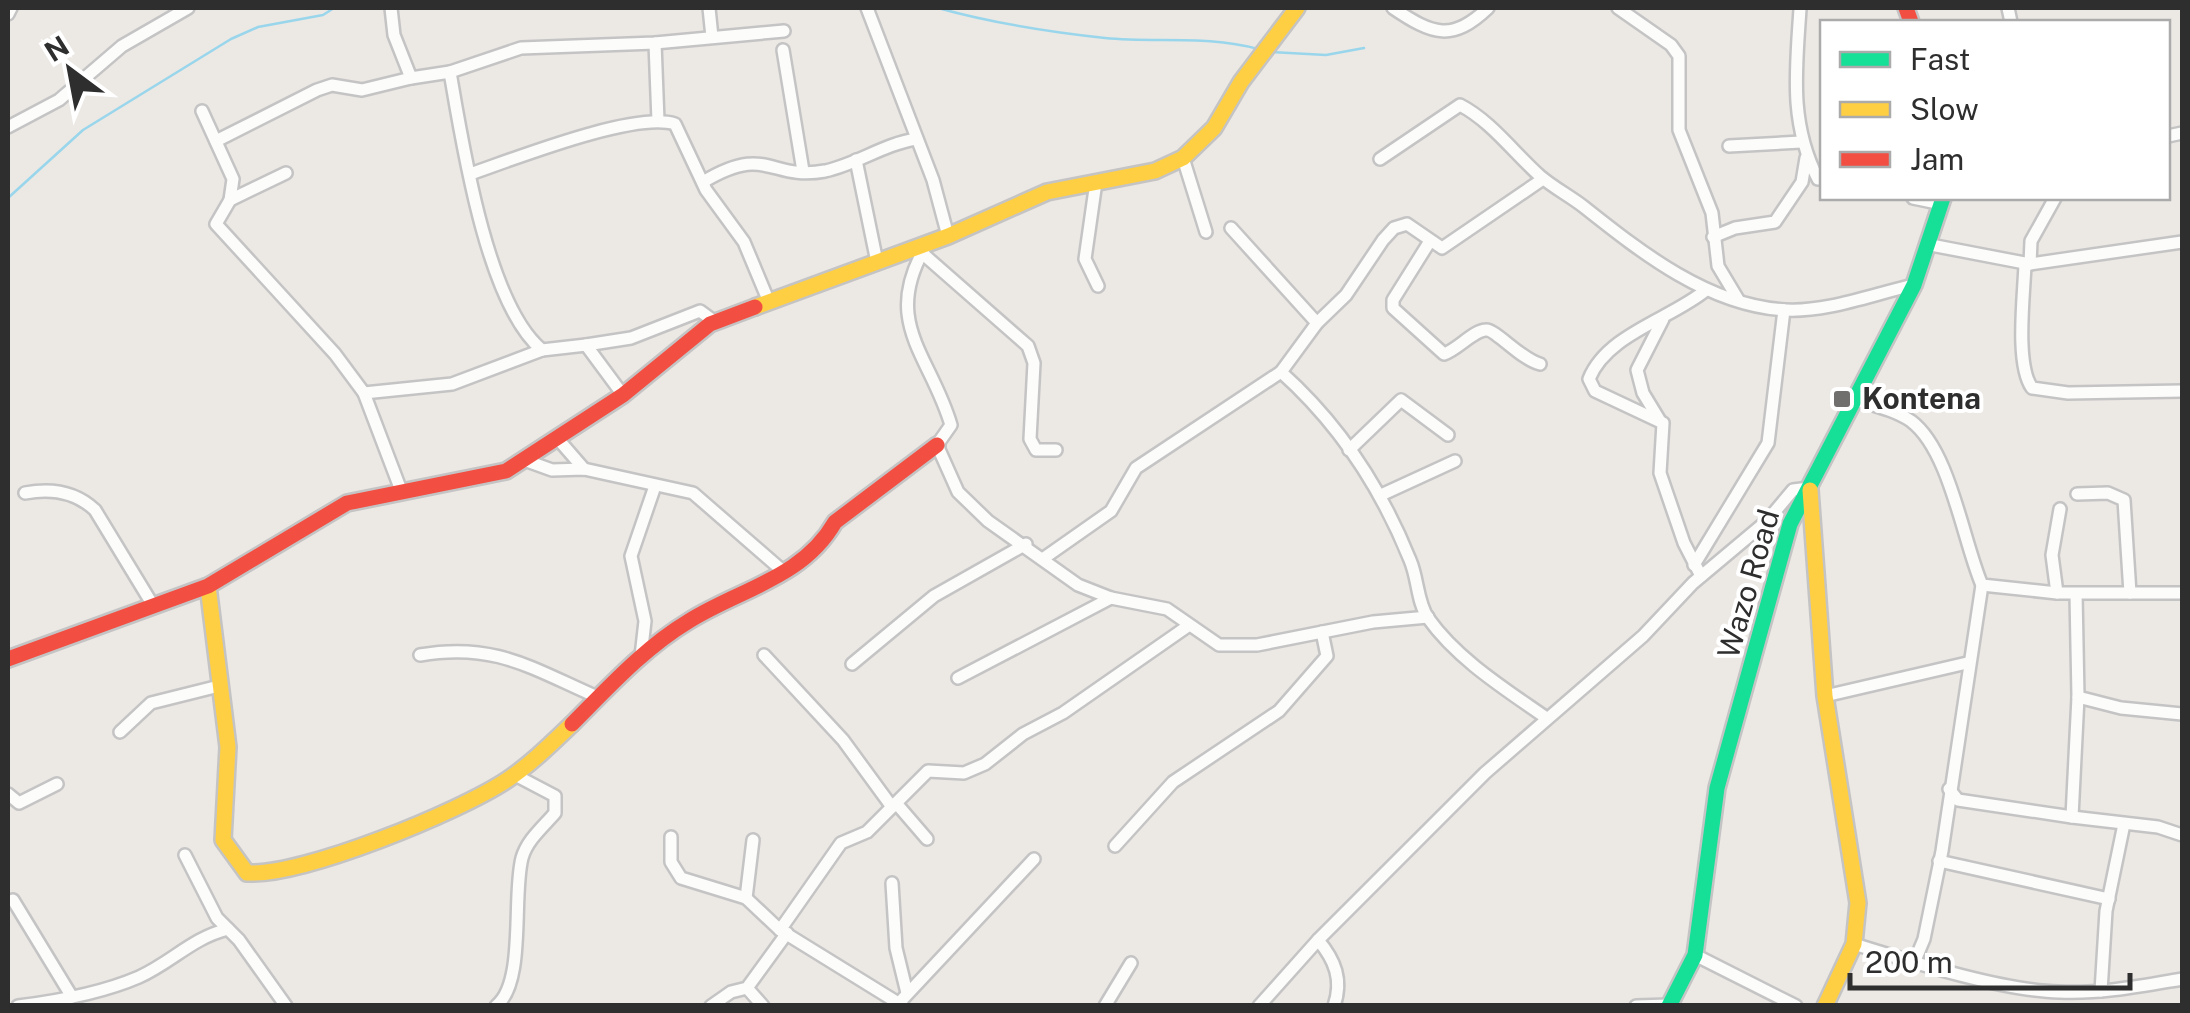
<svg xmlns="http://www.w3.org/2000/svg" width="2190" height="1013" viewBox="0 0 2190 1013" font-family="'Public Sans',sans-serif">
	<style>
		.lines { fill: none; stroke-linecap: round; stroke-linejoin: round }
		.stream { stroke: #99d6ec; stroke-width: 2.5 }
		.street-casing { stroke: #c5c4c5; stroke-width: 16 }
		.fast-casing { stroke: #c5c4c5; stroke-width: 20 }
		.slow-casing { stroke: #c5c4c5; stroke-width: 20 }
		.jam-casing { stroke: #c5c4c5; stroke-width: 20 }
		.street { stroke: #fcfcfb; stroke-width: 11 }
		.fast { stroke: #16e098; stroke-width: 15 }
		.slow { stroke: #ffcf43; stroke-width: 15 }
		.jam { stroke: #f24e42; stroke-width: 15 }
		.poi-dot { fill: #706f6e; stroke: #fff; stroke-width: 4 }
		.labels { text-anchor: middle; stroke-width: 8; stroke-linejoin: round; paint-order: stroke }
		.poi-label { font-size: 30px; font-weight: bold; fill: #2e2e2e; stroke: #fff; text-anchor: start }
		.street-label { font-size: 30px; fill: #2e2e2e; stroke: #fff }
	</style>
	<rect width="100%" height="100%" fill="#ece8e4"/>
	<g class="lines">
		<g class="stream">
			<path d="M938,8c54,15 111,24 167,30 51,5 103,-3 153,11"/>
			<path d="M1271,52l55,3 38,-7"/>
			<path d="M8,198l75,-68 148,-91 27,-12 65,-12 11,-7"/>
		</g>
		<g class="street-casing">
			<g id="street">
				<path d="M391,8l3,27 17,43 39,-6c12,70 37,233 92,278l44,-5 37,50"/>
				<path d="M709,8l3,29"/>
				<path d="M867,8l66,172 15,56"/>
				<path d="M1393,8c40,27 59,34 95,0"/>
				<path d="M1618,8l53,37 8,11v74l33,83 6,53 21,35"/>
				<path d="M2008,8l3,14"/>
				<path d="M1800,9c-4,61 -11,114 18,170h4"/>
				<path d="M8,14l3,-6"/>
				<path d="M655,43l3,78"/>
				<path d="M783,50l20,121"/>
				<path d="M450,72l71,-24 134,-5 129,-12"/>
				<path d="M202,111l31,68 -3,21 -14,24 119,130 29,39 38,100"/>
				<path d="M8,127l51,-27 63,-54 66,-38"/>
				<path d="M2168,136l14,-3"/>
				<path d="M216,141l101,-51 15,-5 30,5 49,-12"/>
				<path d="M1729,146l72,-4"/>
				<path d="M1183,158l23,74"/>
				<path d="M1380,159l80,-54c31,16 54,48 80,71 14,12 30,20 44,31 58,46 125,99 202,103 42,2 87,-16 128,-25"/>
				<path d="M856,160l21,102"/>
				<path d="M470,174c44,-15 165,-63 205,-50l31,66 38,52 25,60"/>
				<path d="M703,182c65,-39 66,-1 122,-11 32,-7 59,-27 91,-32"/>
				<path d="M1096,182l-11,77 13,27"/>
				<path d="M1913,198l29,6"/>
				<path d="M230,200l56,-27"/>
				<path d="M1231,228l86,95"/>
				<path d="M1713,237l22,-9 40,-6 27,-40 4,-24"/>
				<path d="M1430,241l-37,59v8l51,46c13,-4 30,-24 42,-24 9,-1 36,30 54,34"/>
				<path d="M927,244c-47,78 3,110 24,181l-14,20 21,47 30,29 90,64 33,13 56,11 52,36h38l116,-23 55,-5"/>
				<path d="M1931,245l99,19 152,-22"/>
				<path d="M922,253l106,93 6,17 -4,76 6,11h20"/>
				<path d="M2025,264c-1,31 -10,100 7,124l36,5 114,-2"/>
				<path d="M2030,264l1,-23 24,-43"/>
				<path d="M586,345l45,-7 69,-27 15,11"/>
				<path d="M1281,372c57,51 100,116 129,188 8,18 7,42 18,58 29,41 77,71 117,99"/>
				<path d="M364,393l88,-9 90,-34"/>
				<path d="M1853,399c19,6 42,11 58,22 39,29 52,120 71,164l75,8h125"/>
				<path d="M1660,421l-17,-28 -6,-23 26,-51"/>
				<path d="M558,439l26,30"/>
				<path d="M1349,450l52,-50 47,35"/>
				<path d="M527,461l25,9 32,-1 109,24 91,79"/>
				<path d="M25,493c26,-5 51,-1 70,17l59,97"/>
				<path d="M2077,494l31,-1 16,7 6,93"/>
				<path d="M1381,495l74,-34"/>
				<path d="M1044,558l67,-47 25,-43 145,-96 36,-49 29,-28 37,-55 11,-12 13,-4 35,24 101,-69"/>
				<path d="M1694,565l74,-122 16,-133"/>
				<path d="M1701,576l-17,-33 -24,-70 3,-50 -68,-32 -6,-12c18,-45 82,-60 117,-89"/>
				<path d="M2057,593l-5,-38 8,-46"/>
				<path d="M420,655c74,-13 111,13 175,41"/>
				<path d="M764,655l79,85 49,67"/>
				<path d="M641,656l4,-35 -14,-65 24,-70"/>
				<path d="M852,664l82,-68 92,-52"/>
				<path d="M958,678l153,-80"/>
				<path d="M1825,696l142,-33"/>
				<path d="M2078,697l43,11 61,6"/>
				<path d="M120,732l31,-29 68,-17"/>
				<path d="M1949,789l9,11 114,17 6,-120 -2,-103"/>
				<path d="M8,794l11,9 38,-19"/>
				<path d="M896,803l31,36"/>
				<path d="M2072,817l86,10 24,8"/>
				<path d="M671,837v25l10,16 65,20 34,32 123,76"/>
				<path d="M1115,846l58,-64 106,-71 48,-55 -5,-24"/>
				<path d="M185,855l32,63 22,22 47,66"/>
				<path d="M1939,861l170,38"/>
				<path d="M892,883l4,65 11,45"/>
				<path d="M746,898l7,-58"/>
				<path d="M13,900l59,97"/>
				<path d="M780,930l61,-87 26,-11 61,-61 36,2 21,-9 38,-30 40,-21 125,-87"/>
				<path d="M1318,940c17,20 25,40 16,66"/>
				<path d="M1854,944c55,17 149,47 205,48 42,2 82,-6 123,-13"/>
				<path d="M1695,955l101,51"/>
				<path d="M1914,963l10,-24 18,-88 40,-266"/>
				<path d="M747,988l16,18"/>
				<path d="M2101,991l5,-80 18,-87"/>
				<path d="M899,1003l135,-144"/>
				<path d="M18,1006c40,-5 84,-13 121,-29 33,-15 53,-39 89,-48"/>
				<path d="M496,1006c30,-23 16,-110 26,-148 5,-18 21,-31 33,-45v-17l-40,-21"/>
				<path d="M711,1006l20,-14 16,-4 40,-55"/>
				<path d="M1105,1006l26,-43"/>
				<path d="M1259,1006l59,-66 167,-167 158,-137 50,-53 74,-62 26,-31 16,-2"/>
				<path d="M1636,1006l33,-1"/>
			</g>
		</g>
		<g class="fast-casing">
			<path id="fast" d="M1669,1006l26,-51 22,-167 73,-264 124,-239 29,-87"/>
		</g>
		<g class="slow-casing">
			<g id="slow">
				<path d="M755,307l193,-71 99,-44 108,-21 28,-13 31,-30 27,-46 56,-74"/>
				<path d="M1810,490l15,206 33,207 -4,41 -29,62"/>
				<path d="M208,586l20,161 -5,93 24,33c56,3 212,-61 260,-93 24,-16 44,-36 65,-56"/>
			</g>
		</g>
		<g class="jam-casing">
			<g id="jam">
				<path d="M1906,8l5,14"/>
				<path d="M8,659l200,-73 139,-83 159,-32 117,-76 87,-71 45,-17"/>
				<path d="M572,724c36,-36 72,-76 117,-103 51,-32 114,-43 146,-99l102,-77"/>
			</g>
		</g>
		<use href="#street" class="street"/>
		<use href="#fast" class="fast"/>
		<use href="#slow" class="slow"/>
		<use href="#jam" class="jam"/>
	</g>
	<rect class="poi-dot" x="1832" y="389" width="20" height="20" rx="5"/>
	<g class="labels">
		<g class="poi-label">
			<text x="1862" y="409">Kontena</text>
		</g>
		<g class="street-label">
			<text transform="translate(1749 584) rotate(-74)" y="10">Wazo Road</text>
		</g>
	</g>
	<rect width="2190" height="1013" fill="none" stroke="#2e2e2e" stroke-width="20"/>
	<rect x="1820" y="20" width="350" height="180" fill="#ffffff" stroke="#ababab" stroke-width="2.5"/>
	<rect x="1840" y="52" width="50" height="15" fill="#16e098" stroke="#ababab" stroke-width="2.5"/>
	<text x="1910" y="70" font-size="30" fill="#2e2e2e">Fast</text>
	<rect x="1840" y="102" width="50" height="15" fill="#ffcf43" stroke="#ababab" stroke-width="2.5"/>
	<text x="1910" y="120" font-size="30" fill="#2e2e2e">Slow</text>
	<rect x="1840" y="152" width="50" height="15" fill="#f24e42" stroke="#ababab" stroke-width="2.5"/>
	<text x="1910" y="170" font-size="30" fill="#2e2e2e">Jam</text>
	<g transform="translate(70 70) rotate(328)" stroke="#ffffff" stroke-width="8" paint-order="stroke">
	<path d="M0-8L18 38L0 25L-18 38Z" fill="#2e2e2e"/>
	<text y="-15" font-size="28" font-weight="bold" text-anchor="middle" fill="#2e2e2e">N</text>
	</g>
	<path d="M1850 973v15h280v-15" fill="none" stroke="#2e2e2e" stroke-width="5"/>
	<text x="1865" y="973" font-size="30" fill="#2e2e2e" stroke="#ffffff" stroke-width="8" paint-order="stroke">200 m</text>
</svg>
